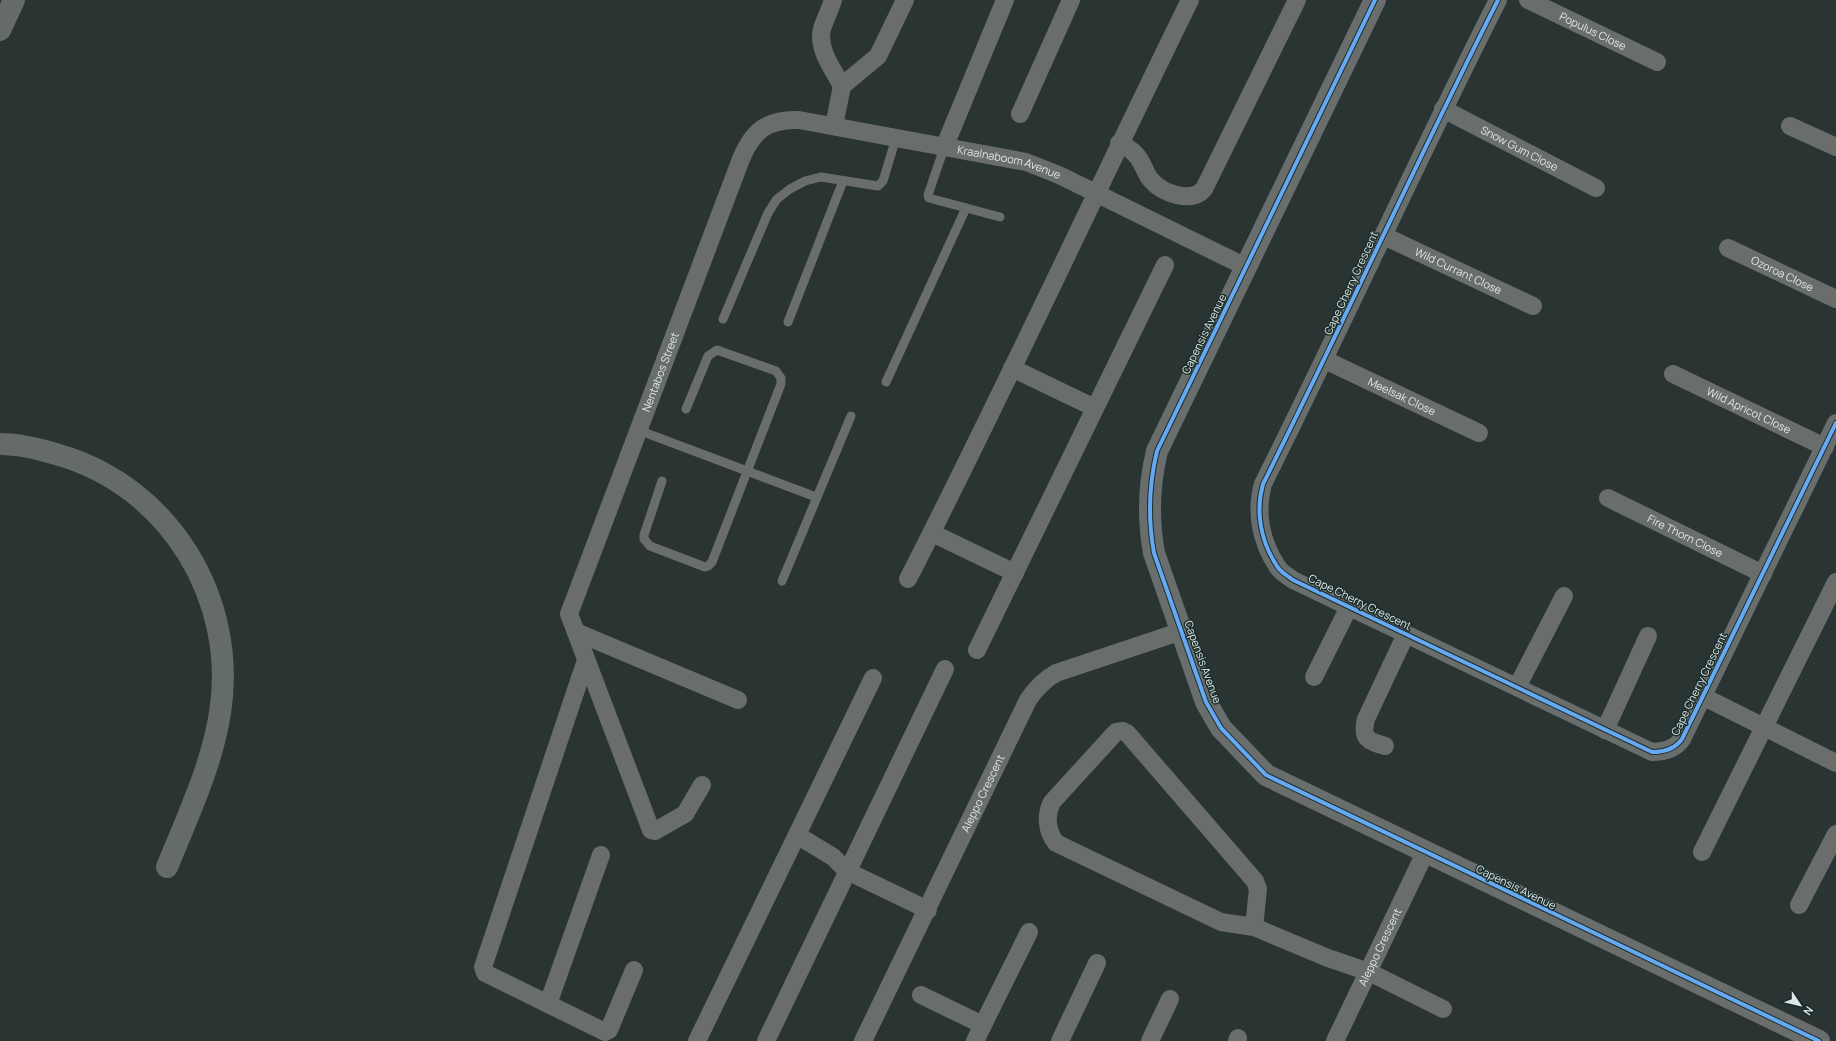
<svg xmlns="http://www.w3.org/2000/svg" width="1836" height="1041" viewBox="0 0 1836 1041" font-family="Manrope,sans-serif">
	<style>
		.lines { fill: none; stroke-linecap: round; stroke-linejoin: round }
		.service { stroke: #696e6c; stroke-width: 9 }
		.minor { stroke: #696e6c; stroke-width: 18 }
		.tertiary { stroke: #696e6c; stroke-width: 22 }
		.motorway { stroke: #646b69; stroke-width: 22 }
		.cycleway-casing { stroke: #1c2e2c; stroke-width: 6 }
		.cycleway { stroke: #66a8f1; stroke-width: 4 }
		.labels { text-anchor: middle; stroke-width: 3; stroke-linejoin: round; paint-order: stroke }
		.street-label { font-size: 11px; fill: #dde8e7; stroke: #1c2e2c }
	</style>
	<rect width="100%" height="100%" fill="#2a3432"/>
	<g class="lines">
		<g class="service">
			<path d="M944,148l-16,47 1,3 71,19"/>
			<path d="M723,319l45,-106 9,-14 13,-10 15,-8 16,-4 57,9 5,-5 13,-43"/>
			<path d="M788,322l55,-141"/>
			<path d="M886,382l80,-174"/>
			<path d="M638,430l178,67"/>
			<path d="M662,481l-18,54v4l6,7 55,21 3,-1 4,-4 69,-178v-6l-5,-7 -59,-21 -9,6 -22,53"/>
			<path d="M782,581l69,-165"/>
		</g>
		<g class="minor">
			<path d="M833,0c-3,10 -8,19 -11,29 -5,20 11,40 20,57"/>
			<path d="M1498,0c-81,160 -155,324 -235,484 -8,28 -2,58 14,82 3,6 11,10 16,14l359,172c12,0 23,-3 30,-13l154,-316"/>
			<path id="s1" d="M1528,0l129,62"/>
			<path id="s2" d="M1443,109l153,79"/>
			<path d="M1020,114l51,-114"/>
			<path d="M834,126l8,-40 36,-30 27,-56"/>
			<path d="M1790,126l46,21"/>
			<path d="M1119,143c10,5 18,10 23,21 3,5 5,12 9,16 11,13 40,24 53,9l93,-189"/>
			<path d="M944,148l61,-148"/>
			<path id="s3" d="M1384,236l149,70"/>
			<path id="s4" d="M1728,248l108,51"/>
			<path id="s5" d="M1325,360l154,73"/>
			<path d="M1012,368l83,40"/>
			<path id="s6" d="M1673,374l152,73"/>
			<path id="s7" d="M1608,498l155,76"/>
			<path d="M932,533l83,40"/>
			<path d="M908,579c98,-191 187,-386 282,-579"/>
			<path d="M576,632l162,68"/>
			<path d="M977,650l188,-385"/>
			<path d="M586,660l-103,307 2,6 120,59 4,-2 25,-60"/>
			<path d="M1314,677l35,-70"/>
			<path d="M1517,687l47,-91"/>
			<path d="M1702,696l134,67"/>
			<path d="M1605,730l43,-94"/>
			<path d="M1385,746c-17,-5 -24,-7 -19,-27l40,-85"/>
			<path id="s8" d="M702,785l-17,29 -30,17 -4,-1 -82,-216 172,-455c12,-29 27,-40 58,-39l227,42 33,13 187,92"/>
			<path d="M797,835l36,22 14,14 81,39"/>
			<path d="M1702,852l134,-270"/>
			<path d="M1799,905l37,-71"/>
			<path d="M1254,927l4,-38 -3,-8 -128,-148 -4,-2 -7,1 -64,70c-7,13 -5,30 4,41l165,79 33,5 74,31 41,14 74,37"/>
			<path d="M921,995l62,30"/>
			<path d="M548,1004l53,-149"/>
			<path d="M697,1041l176,-363"/>
			<path d="M766,1041l179,-372"/>
			<path id="s9" d="M863,1041l165,-341c8,-12 16,-20 28,-27l126,-42"/>
			<path d="M975,1041l54,-109"/>
			<path d="M1060,1041l37,-78"/>
			<path d="M1150,1041l20,-42"/>
			<path d="M1237,1041l1,-3"/>
			<path id="s10" d="M1335,1041l90,-188"/>
		</g>
		<path class="tertiary" d="M1375,0l-218,451c-8,33 -9,69 -3,102l52,149 15,26 45,47 553,266"/>
		<g class="motorway">
			<path d="M0,30l14,-30"/>
			<path d="M0,444c20,0 40,5 59,11 111,32 179,145 161,258 -8,52 -33,105 -53,154"/>
		</g>
		<g class="cycleway-casing">
			<g id="cycleway">
				<path d="M1375,0l-218,451c-8,33 -9,69 -3,102l52,149 15,26 45,47 553,266"/>
				<path d="M1498,0c-81,160 -155,324 -235,484 -8,28 -2,58 14,82 3,6 11,10 16,14l359,172c12,0 23,-3 30,-13l154,-316"/>
			</g>
		</g>
		<use href="#cycleway" class="cycleway"/>
	</g>
	<g class="labels">
		<g class="street-label">
			<text dy="4" stroke="none"><textPath href="#s1" startOffset="72">Populus Close</textPath></text>
			<text dy="4" stroke="none"><textPath href="#s2" startOffset="86">Snow Gum Close</textPath></text>
			<text dy="4" stroke="none"><textPath href="#s8" startOffset="1080">Kraalnaboom Avenue</textPath></text>
			<text dy="4" stroke="none"><textPath href="#s3" startOffset="82">Wild Currant Close</textPath></text>
			<text dy="4" stroke="none"><textPath href="#s4" startOffset="60">Ozoroa Close</textPath></text>
			<text transform="translate(1351 283) rotate(-65)" y="4">Cape Cherry Crescent</text>
			<text transform="translate(1204 334) rotate(-64)" y="4">Capensis Avenue</text>
			<text dy="4" stroke="none"><textPath href="#s8" startOffset="562">Nentabos Street</textPath></text>
			<text dy="4" stroke="none"><textPath href="#s5" startOffset="85">Meelsak Close</textPath></text>
			<text dy="4" stroke="none"><textPath href="#s6" startOffset="84">Wild Apricot Close</textPath></text>
			<text dy="4" stroke="none"><textPath href="#s7" startOffset="86">Fire Thorn Close</textPath></text>
			<text transform="translate(1360 602) rotate(26)" y="4">Cape Cherry Crescent</text>
			<text transform="translate(1203 662) rotate(70)" y="4">Capensis Avenue</text>
			<text transform="translate(1699 684) rotate(-64)" y="4">Cape Cherry Crescent</text>
			<text dy="4" stroke="none"><textPath href="#s9" startOffset="275">Aleppo Crescent</textPath></text>
			<text transform="translate(1516 887) rotate(26)" y="4">Capensis Avenue</text>
			<text dy="4" stroke="none"><textPath href="#s10" startOffset="104">Aleppo Crescent</textPath></text>
		</g>
	</g>
	<g transform="translate(1800 1005) rotate(125)" stroke="#1c2e2c" stroke-width="3" paint-order="stroke">
	<path d="M0-3L7 15L0 10L-7 15Z" fill="#dde8e7"/>
	<text y="-6" font-size="11" font-weight="bold" text-anchor="middle" fill="#dde8e7">N</text>
	</g>
</svg>
